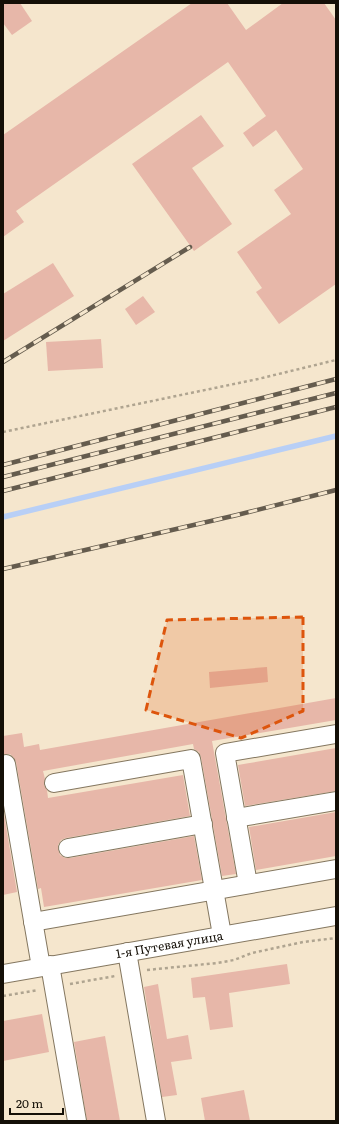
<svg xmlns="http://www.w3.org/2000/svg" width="339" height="1124" viewBox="0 0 339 1124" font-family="Literata,serif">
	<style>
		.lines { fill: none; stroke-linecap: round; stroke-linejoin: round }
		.stream { stroke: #b8cff6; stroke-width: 5.5 }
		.building { fill: #e7b7a9 }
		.minor-casing { stroke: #847760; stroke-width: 20 }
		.path { stroke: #afa490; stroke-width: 2.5; stroke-dasharray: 3 3; stroke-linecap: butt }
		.minor { stroke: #fff; stroke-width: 18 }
		.rail-casing { stroke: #655c4e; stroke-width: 4.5 }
		.rail { stroke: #f5e6cd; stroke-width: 3; stroke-dasharray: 9; stroke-linecap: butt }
		.marked { fill: #dd550c; fill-opacity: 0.2; stroke: #dd550c; stroke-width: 3; stroke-dasharray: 8 5; stroke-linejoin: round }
		.labels { text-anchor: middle; stroke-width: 3; stroke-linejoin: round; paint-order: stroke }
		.street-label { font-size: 12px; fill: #140f07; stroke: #f5e6cd }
	</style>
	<rect width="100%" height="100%" fill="#f5e6cd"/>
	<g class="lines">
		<path class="stream" d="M3,517l333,-81"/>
	</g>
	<g class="building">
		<path d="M3,3h17l12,18 -20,14 -9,-12z"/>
		<path d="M192,3h35l19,27 37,-27h41l12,17v264l-57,40 -23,-32 6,-4 -25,-36 54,-38 -17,-24 29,-21 -27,-39 -23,17 -10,-14 23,-17 -38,-54 -212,149 8,11 -21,15v-102z"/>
		<path d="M201,115l23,31 -32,22 40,56 -38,27 -62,-87z"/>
		<path d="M53,263l21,33 -71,45v-47z"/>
		<path d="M143,296l12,16 -19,13 -11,-16z"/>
		<path d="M101,339l2,29 -55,3 -2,-29z"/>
		<path d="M267,667l1,15 -58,6 -1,-16z"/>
		<path d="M336,698v22l-124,21 24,133 -14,2 -21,-119 -2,-5 -5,-3 -1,-5 -150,27 2,8 -1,6 3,5 1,8 135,-23 7,41 -124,22 -5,2 -3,5v4l2,6 5,3h5l124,-22 8,44 -158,27 -3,-19 -3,1 -22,-127 -2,-4 -4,-4h-7v-18l19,-3 2,14 15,-3 1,6z"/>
		<path d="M336,748v43l-91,15 -7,-41z"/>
		<path d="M3,808l14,84 -14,3z"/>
		<path d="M336,812v44l-80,14 -7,-43z"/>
		<path d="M287,964l3,20 -61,9 4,34 -23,3 -5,-33 -12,1 -2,-20z"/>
		<path d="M158,984l9,55 21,-4 4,24 -21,3 6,33 -15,2 -18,-110z"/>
		<path d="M42,1014l7,38 -46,9v-40z"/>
		<path d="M105,1036l15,85h-33l-13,-79z"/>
		<path d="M244,1090l6,31h-45l-4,-23z"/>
	</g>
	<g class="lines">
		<g class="minor-casing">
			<g id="minor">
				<path d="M6,764l35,203"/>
				<path d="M54,783l137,-24 31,176"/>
				<path d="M236,818l100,-17"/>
				<path d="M68,848l135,-24"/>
				<path d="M248,884l-23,-131 111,-19"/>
				<path d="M33,922l303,-53"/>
				<path d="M127,952l29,169"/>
				<path d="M50,965l27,156"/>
				<path id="s1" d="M3,974l333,-58"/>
			</g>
		</g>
		<g class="path">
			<path d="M3,432l255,-53 78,-19"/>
			<path d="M147,970l70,-7 17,-3 18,-7 51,-11 33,-4"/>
			<path d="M70,984l45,-8"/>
			<path d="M3,996l35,-6"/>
		</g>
		<use href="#minor" class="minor"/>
		<g class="rail-casing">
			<g id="rail">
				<path d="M3,362l187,-115"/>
				<path d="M3,465l333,-86"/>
				<path d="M3,477l333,-84"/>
				<path d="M3,491l333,-84"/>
				<path d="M3,569l234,-54 99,-25"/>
			</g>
		</g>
		<use href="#rail" class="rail"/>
	</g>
	<path class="marked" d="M303,617v94l-62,27 -95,-28 21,-90z"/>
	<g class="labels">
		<g class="street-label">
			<text dy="4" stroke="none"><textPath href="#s1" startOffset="169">1-я Путевая улица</textPath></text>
		</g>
	</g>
	<rect width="339" height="1124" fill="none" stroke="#140f07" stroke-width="8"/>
	<path d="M10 1108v6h53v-6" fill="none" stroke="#140f07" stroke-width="2"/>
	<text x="16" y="1108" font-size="12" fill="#140f07" stroke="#f5e6cd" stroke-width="3" paint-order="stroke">20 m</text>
</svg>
